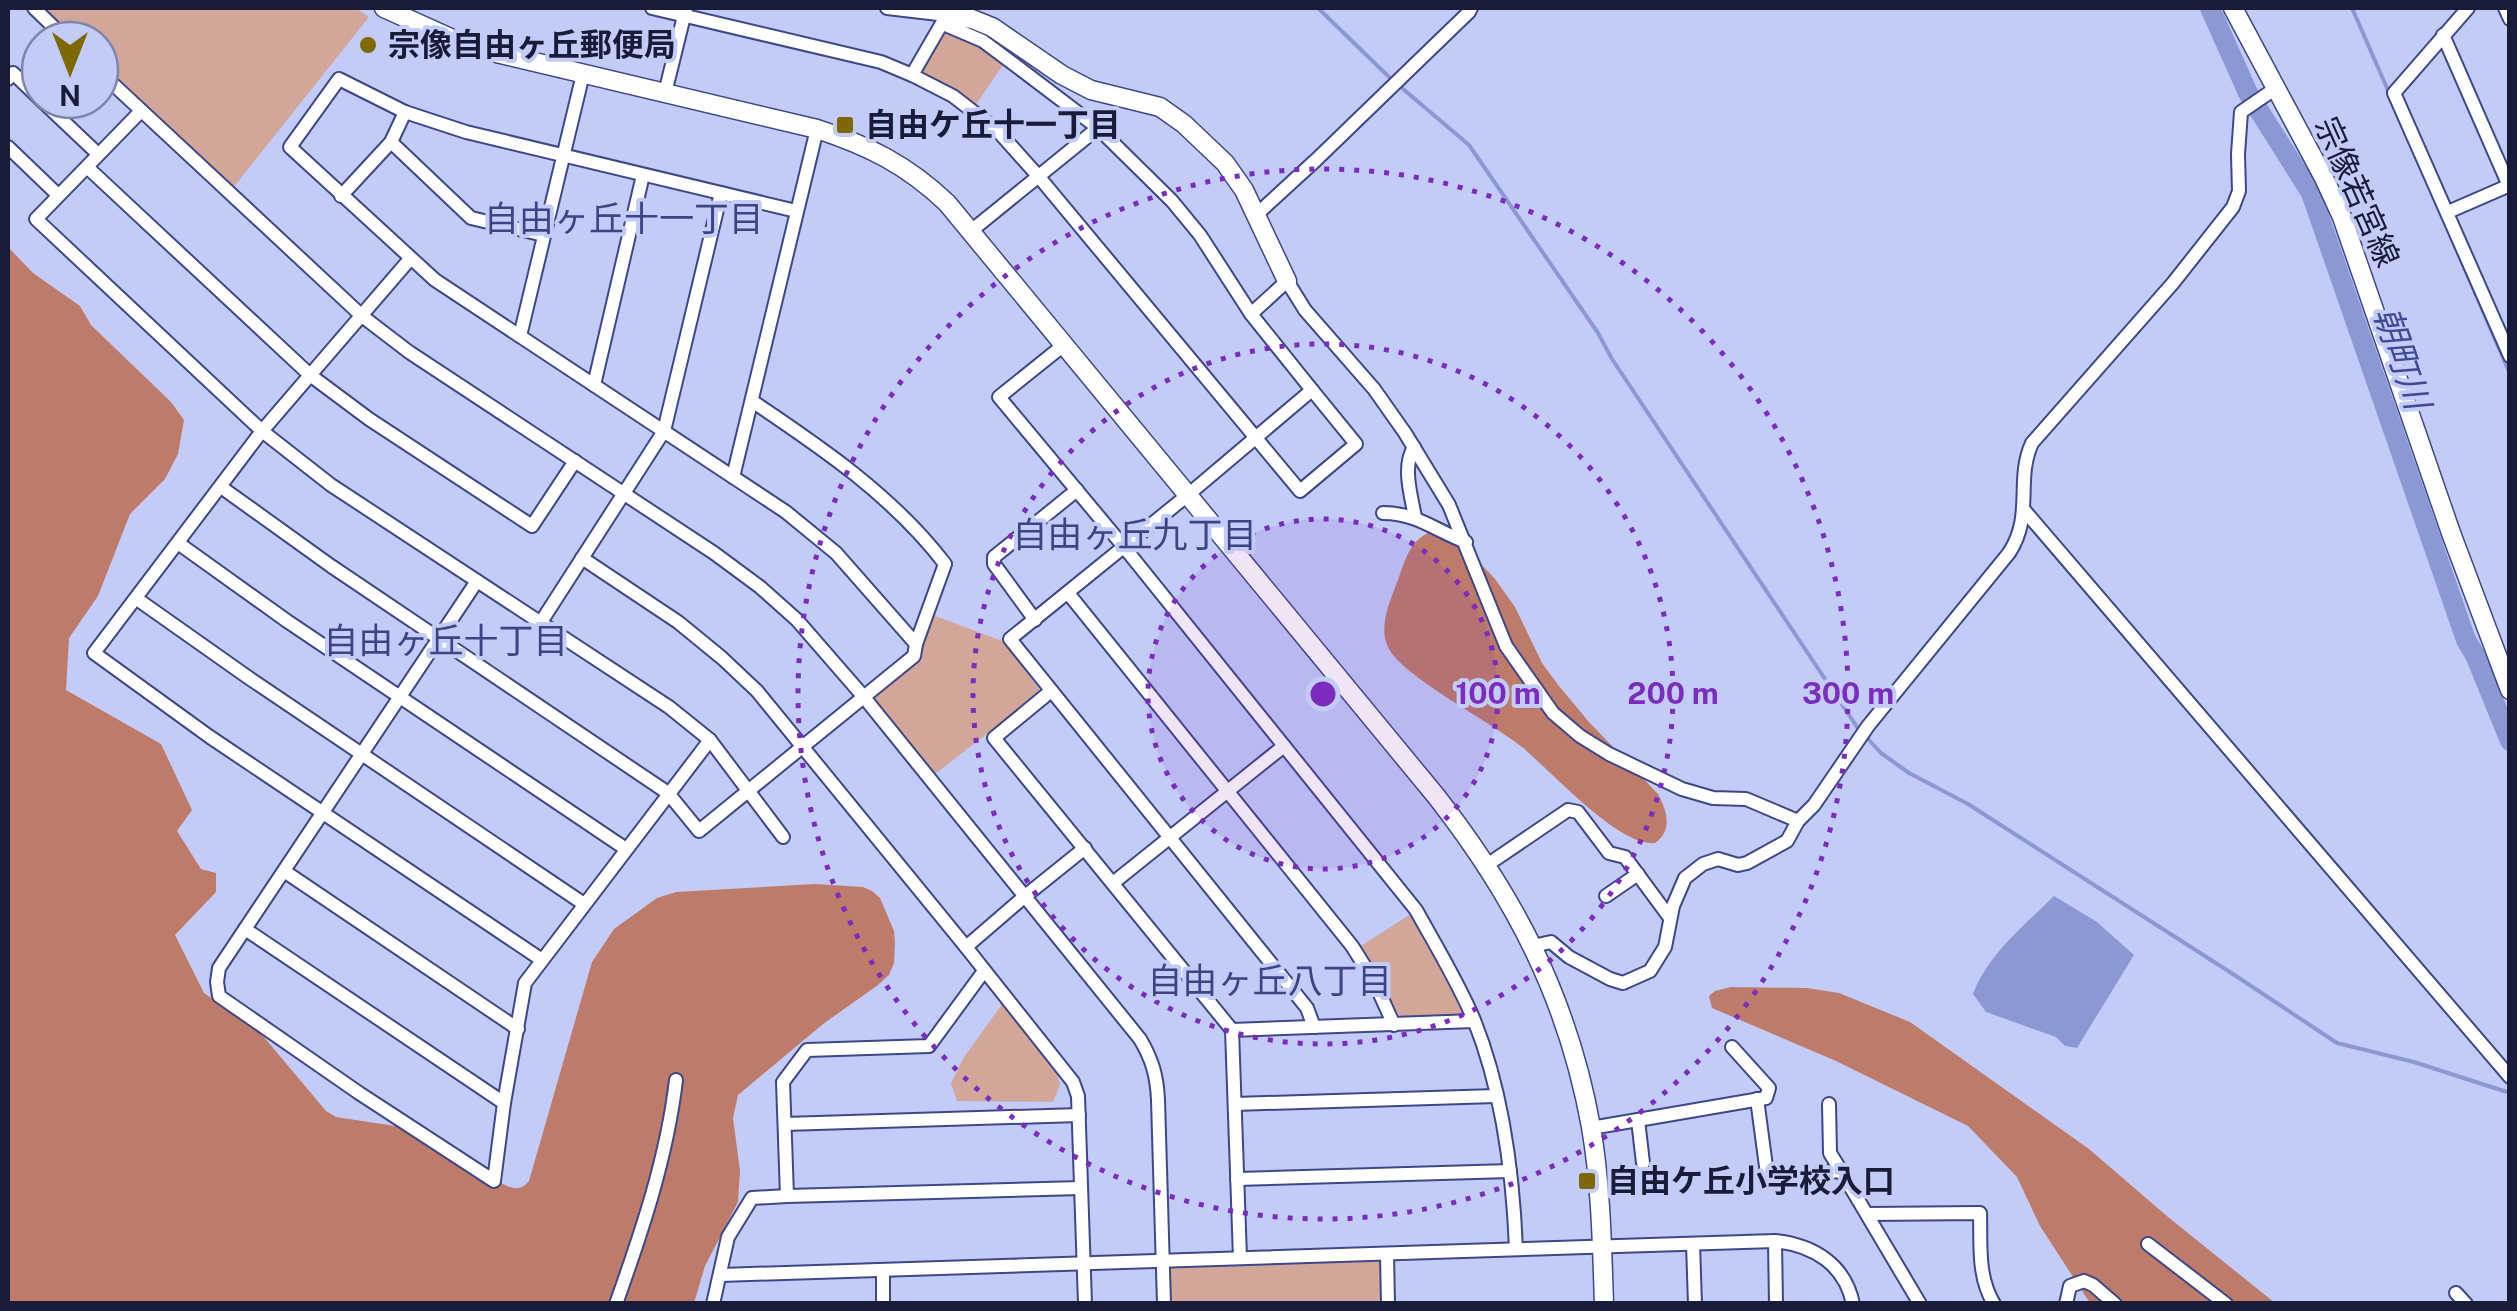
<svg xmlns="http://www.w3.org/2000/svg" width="2517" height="1311" viewBox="0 0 2517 1311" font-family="'Public Sans','Noto Sans JP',sans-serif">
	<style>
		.green { fill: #d3a69a }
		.forest { fill: #be7b69 }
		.water { fill: #8c98d3 }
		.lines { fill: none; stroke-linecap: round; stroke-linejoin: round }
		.stream { stroke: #8c98d3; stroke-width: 4 }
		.river { stroke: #8c98d3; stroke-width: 20 }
		.street-casing { stroke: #3e4787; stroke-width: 16 }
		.secondary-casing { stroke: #3e4787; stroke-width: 21 }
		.street { stroke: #fff; stroke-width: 12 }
		.secondary { stroke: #fff; stroke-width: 18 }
		.ring { fill: none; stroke: #7b2cbf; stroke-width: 5; stroke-dasharray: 5 10 }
		.poi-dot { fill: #7e6900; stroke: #c3ccf9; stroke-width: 4 }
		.labels { text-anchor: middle; stroke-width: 8; stroke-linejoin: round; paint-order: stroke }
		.poi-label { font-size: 32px; font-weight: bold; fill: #181c38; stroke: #c3ccf9; text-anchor: start }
		.street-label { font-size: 32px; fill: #181c38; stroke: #c3ccf9 }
		.neighbourhood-label { font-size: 35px; fill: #3c4484; stroke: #c3ccf9 }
		.water-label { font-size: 35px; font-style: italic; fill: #414a94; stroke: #c3ccf9 }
		.centre { fill: #7b2cbf; stroke: #c3ccf9; stroke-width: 5 }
		.ring-label { font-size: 30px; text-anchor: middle; font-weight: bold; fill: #7b2cbf; stroke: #c3ccf9; stroke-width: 8; stroke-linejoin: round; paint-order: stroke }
	</style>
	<rect width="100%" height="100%" fill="#c3ccf9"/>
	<g class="green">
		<path d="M45,8h310l14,9 -136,171 -133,-127v-21h-22z"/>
		<path d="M949,30l32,14 24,18 -30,44 -54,-32 -2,-6 24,-37z"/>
		<path d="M933,615l72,27 36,50 -106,82 -65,-78 47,-38z"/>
		<path d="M1411,914l16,24 39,75 -2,4 -63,1 -42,-71z"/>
		<path d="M1003,1003l52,62 5,20 -7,17 -96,-1 -6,-18 13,-26z"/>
		<path d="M1380,1261l1,42h-211l-1,-36z"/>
	</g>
	<g class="forest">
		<path d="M8,247l25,26 47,33 11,19 80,77 13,18 -6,34 -13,25 -35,35 -32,82 -29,42 -3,52 95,54 31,66 -15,21 24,38 15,4v19l-41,43 29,58 54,37 68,81 10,6 85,13 22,8 60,46c10,5 18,7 26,-3l63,-219 22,-33 43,-31 19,-6 139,-8 48,3 9,4 8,7 14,33 1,12 -1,20 -5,12 -11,10 -55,39 -85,71 -5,23 7,53 -2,31 -33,64 -11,37h-686z"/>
		<path d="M1437,530l14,2 44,47 20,28 27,56 17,23 30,36 69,72c9,17 15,36 -3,49 -36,4 -105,-73 -133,-96 -29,-24 -121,-71 -134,-100 -11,-22 5,-52 12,-73 7,-20 14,-39 37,-44z"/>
		<path d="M1731,987l76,1 32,5 71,29 179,127 79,68 107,86h-185l-50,-77 -23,-49 -49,-51 -132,-65 -124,-53 -3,-12 6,-5z"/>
	</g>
	<path class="water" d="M2054,896l43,26 37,33 -57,93 -12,-2 -9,-9 -70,-25 -13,-18c15,-40 52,-69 81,-98z"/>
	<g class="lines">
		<g class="stream">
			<path d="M1318,8l71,69 80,68 129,188 14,26 245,368 24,26 28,20 59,31 268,172 101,67 77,19 96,31"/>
			<path d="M2352,8l38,87"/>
			<path d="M2449,232l61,142"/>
		</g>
		<path class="river" d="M2210,8l38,85 63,100 155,447 9,15 35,86"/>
		<g class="street-casing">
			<g id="street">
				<path d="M34,8l33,32"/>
				<path d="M652,8l229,54 31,13 41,21 44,34 42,47 261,314 56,-47 -44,-54"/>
				<path d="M887,8l60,7"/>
				<path d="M2468,8l-74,85 116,263"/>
				<path d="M2505,8l5,11"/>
				<path d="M943,24l40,17 40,30 75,57 74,73 28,34 51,79 61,76 -123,104 -179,145 297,369 7,19"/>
				<path d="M2443,35l67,153"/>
				<path d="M100,72l262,244 47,36 305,201 46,34 37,33 66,76 277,343c12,20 17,37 18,61l6,204"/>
				<path d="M912,75l33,-57"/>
				<path d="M8,79l5,-6 27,26"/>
				<path d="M665,93l21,-85"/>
				<path d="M41,100l57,54"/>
				<path d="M141,111l-105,108 226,212 69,54 338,222 41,33 73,97"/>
				<path d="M391,142l80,76 73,17"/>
				<path d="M8,147l50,48"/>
				<path d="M87,167l223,208 59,44 163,107 43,-65"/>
				<path d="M341,196l50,-54 14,-30"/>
				<path d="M2448,212l62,-27"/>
				<path d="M1255,216l61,-56 153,-148 2,-4"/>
				<path d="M971,231l127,-103"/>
				<path d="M410,259l-148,172 -168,222 116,84 332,223"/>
				<path d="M1251,314l36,-33 18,29 69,79 31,44 44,72 57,141 47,67 27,23 29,18 73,35 31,9 33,1 52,22"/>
				<path d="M520,336l63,-262"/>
				<path d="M1065,344l-66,53 125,150 292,363c20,36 42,72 58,110 29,72 39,153 42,229"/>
				<path d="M594,385l49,-210"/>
				<path d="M752,401c70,47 141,95 193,163l-29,80"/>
				<path d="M1414,447c-12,20 -3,48 1,70"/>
				<path d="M733,477l84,-348"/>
				<path d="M221,487l110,79 337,227 31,38 215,-175 2,-12 -80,-91 -50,-41 -351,-232 -145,-133 49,-68 66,33 61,20 330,79"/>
				<path d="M2024,510l486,567"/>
				<path d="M1383,513c34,0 53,18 83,29"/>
				<path d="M178,543l109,78 339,228"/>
				<path d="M582,558l96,64 44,36 35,33 209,256 107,135 5,14 7,208"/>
				<path d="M477,581l-258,387 -2,14 2,14 140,97 135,88 10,-78 21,-120 185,-243"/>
				<path d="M1068,593l284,353 22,35 20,44"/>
				<path d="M137,599l112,79 335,226"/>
				<path d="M1035,620l-41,-56v-7l83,-67"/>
				<path d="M541,622l123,-191 57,-238"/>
				<path d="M1051,691l-57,47 238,292 8,228"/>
				<path d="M1487,865l81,-55 10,2 31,41 16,4 45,61"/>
				<path d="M284,871l234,158"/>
				<path d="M1113,883l171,-137"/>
				<path d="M1606,896l32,-22"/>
				<path d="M245,929l259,174"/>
				<path d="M1533,946l18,-4 18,15 41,22 13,4 27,-12 15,-24 8,-41 12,-28 18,-14 15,-5 20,6 9,-2 40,-22 11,-20 16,-16 54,-79 141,-173c25,-38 6,-73 23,-110l141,-160 60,-76 6,-16 -1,-37 3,-42 35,-24"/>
				<path d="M966,947l58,-50 61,-49"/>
				<path d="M1232,1030l242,-9"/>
				<path d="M1757,1099l10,75"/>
				<path d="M1235,1104l261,-8"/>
				<path d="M1829,1104l1,49 11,18"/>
				<path d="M1638,1120l5,43"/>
				<path d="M785,1124l294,-9"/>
				<path d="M1591,1128l175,-30 3,-10 -37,-41"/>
				<path d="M1237,1179l273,-8"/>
				<path d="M1794,1179l24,-6 23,-2 79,133"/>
				<path d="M787,1196l294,-8"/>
				<path d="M1868,1214l112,-1c1,31 -3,63 14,91"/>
				<path d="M1775,1241l1,63"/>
				<path d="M1693,1244l2,60"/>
				<path d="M2148,1244l78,60"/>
				<path d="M1387,1254l1,50"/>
				<path d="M883,1270v34"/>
				<path d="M721,1275l1054,-34c38,4 70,23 78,63"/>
				<path d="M2456,1293l10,11"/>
				<path d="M616,1304c26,-73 51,-147 60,-224"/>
				<path d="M713,1304l15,-67 24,-39 35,-2 -4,-114 24,-32 122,-4 55,-75"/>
				<path d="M2066,1304l4,-18 14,-5 9,4 22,19"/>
			</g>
		</g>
		<g class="secondary-casing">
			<g id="secondary">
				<path d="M384,8l73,33 31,10 329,78c52,17 90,36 130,74l489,593c79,101 132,203 155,331 10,58 11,118 13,177"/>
				<path d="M2233,8l91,170 18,39 109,316 59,157"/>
				<path d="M947,15l25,4 20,8 70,48 29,15 69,17 24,17 41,39 19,27 43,91"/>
			</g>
		</g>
		<use href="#street" class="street"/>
		<use href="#secondary" class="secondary"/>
	</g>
	<circle cx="1323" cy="694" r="175" fill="#7b2cbf" fill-opacity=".12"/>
	<g class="ring">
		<circle cx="1323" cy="694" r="175"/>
		<circle cx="1323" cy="694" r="350"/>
		<circle cx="1323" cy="694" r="525"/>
	</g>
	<g class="poi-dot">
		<circle cx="368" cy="45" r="10"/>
		<rect x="835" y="115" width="20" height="20" rx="5"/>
		<rect x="1577" y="1171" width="20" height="20" rx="5"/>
	</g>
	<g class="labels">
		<g class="poi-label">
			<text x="388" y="56">宗像自由ヶ丘郵便局</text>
			<text x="865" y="136">自由ケ丘十一丁目</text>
			<text x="1607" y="1192">自由ケ丘小学校入口</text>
		</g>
		<g class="street-label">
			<text transform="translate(2357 192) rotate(66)" y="11">宗像若宮線</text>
		</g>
		<g class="neighbourhood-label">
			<text x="624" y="231">自由ヶ丘十一丁目</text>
			<text x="1135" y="547">自由ヶ丘九丁目</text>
			<text x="446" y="653">自由ヶ丘十丁目</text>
			<text x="1270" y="993">自由ヶ丘八丁目</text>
		</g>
		<g class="water-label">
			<text transform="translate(2402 358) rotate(71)" y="12">朝町川</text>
		</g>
	</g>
	<circle cx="1323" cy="694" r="15" class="centre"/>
	<g class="ring-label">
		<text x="1498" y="704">100 m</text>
		<text x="1673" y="704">200 m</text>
		<text x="1848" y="704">300 m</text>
	</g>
	<rect width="2517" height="1311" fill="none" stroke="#181c38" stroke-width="20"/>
	<g transform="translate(70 70) rotate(180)"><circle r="48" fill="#c3ccf9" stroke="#7f86ac" stroke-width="2.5"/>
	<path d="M0-8L18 38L0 25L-18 38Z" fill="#7e6900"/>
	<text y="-15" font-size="28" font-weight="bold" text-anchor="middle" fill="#181c38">N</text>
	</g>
</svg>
